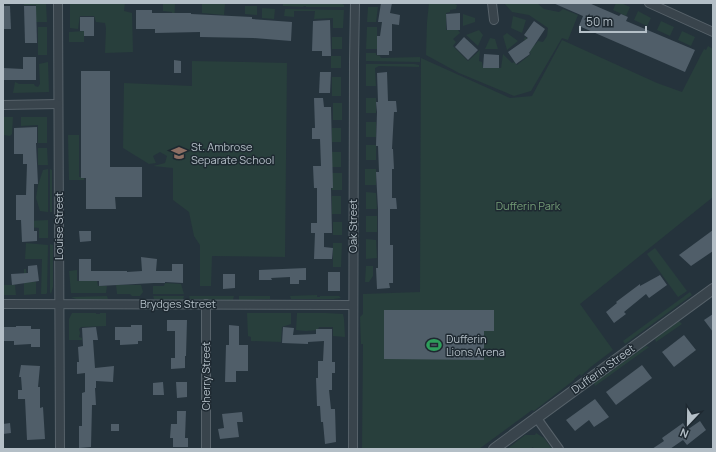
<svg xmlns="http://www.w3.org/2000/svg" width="716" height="452" viewBox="0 0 716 452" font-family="Manrope,sans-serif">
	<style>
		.green { fill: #283f3c }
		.building { fill: #505e69 }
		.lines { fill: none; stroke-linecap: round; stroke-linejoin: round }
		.minor-casing { stroke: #57626a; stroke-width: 10 }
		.tertiary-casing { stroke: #57626a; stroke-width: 12 }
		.minor { stroke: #39444c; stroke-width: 8 }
		.tertiary { stroke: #39444c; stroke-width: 10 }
		.labels { text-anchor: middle; stroke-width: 3; stroke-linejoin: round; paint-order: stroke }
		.poi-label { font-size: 11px; fill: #b4bfc7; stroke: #1e2931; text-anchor: start }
		.park-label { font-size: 11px; fill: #749c76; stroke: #1e2931 }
		.street-label { font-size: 11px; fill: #b4bfc7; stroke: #1e2931 }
	</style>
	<rect width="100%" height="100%" fill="#25333c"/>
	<g class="green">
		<path d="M24,3h22l1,19h-11v-17h-12z"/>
		<path d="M70,3h55l-1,8 8,2 1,39 -28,1 1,-25 -1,-5 -9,-1 -2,-6h-14l-2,13 -8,-1z"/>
		<path d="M163,3h12l-1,25h-2v-16l-9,-1z"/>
		<path d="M202,3l23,1 -1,11 -22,-2z"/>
		<path d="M283,3h57l4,2v2h-38v-1h-2l-1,1 -20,-1z"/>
		<path d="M429,3h24l4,2 -1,4 -6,1v2l-4,1v17h12l2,3 -7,6 3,3 -3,4 15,15 12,-11 -1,11 3,1 1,6h18l2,-14 9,9 2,-1 3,3 14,-11 -4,-4 2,-2 -5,-9 1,-2 10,8 3,-4 5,1 4,-6 1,-8 -19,-13 -17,-3 -8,-9h33l7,6 15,3 4,-3 15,6 -10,25 -6,-2 -31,53 -17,5 -55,-23 -33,-18 1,-33z"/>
		<path d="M616,3h5l9,4 -4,9 -13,-6z"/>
		<path d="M245,6h12v9l-12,-1z"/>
		<path d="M368,7h10l-2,15h-9z"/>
		<path d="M262,8l13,1 -1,10 -12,-1z"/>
		<path d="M285,9l59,1 -1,18h-10v-10l-19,1 1,-8h-21v6l-10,-1z"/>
		<path d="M638,11l13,7 -4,8 -13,-6z"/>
		<path d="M463,14l12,4v4l-12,4z"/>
		<path d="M513,16l13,4 -4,13 -11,-5z"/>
		<path d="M661,21l13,6 -4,9 -13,-6z"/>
		<rect x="38" y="27" width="9" height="28"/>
		<path d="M367,27h10v22h-11z"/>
		<path d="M479,30l4,5 -5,11 -12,-11z"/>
		<path d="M84,31v11h-15v-10z"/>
		<path d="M682,31l13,6 -4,9 -13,-6z"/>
		<path d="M507,33l11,8 -11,9 -4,-14z"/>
		<rect x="332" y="37" width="10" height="12"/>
		<path d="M490,38l5,1 3,10h-13z"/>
		<path d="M562,40l95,43 25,9 22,-43 2,1 2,-4 5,3v148l-133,107 33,46 -21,16 -11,10 -1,-2 -6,5v1l-40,31 -2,-1 -53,39h-117l1,-105h-2l-1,-27 3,-3v-20l57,-2 1,-234 89,40 22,-2z"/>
		<path d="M366,53h10v2l4,1 1,2 39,-1v5l-54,-1z"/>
		<rect x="331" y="56" width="10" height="12"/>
		<path d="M192,61l95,2 -2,194 -73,-1 -1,30h-11v-41l-6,-9 -5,-24 -16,-12v-32l-20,-2 12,-3 2,-7 -7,-4 -7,4 3,7 -7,1 -26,-16 1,-65 68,3z"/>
		<path d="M48,62l1,30 -36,1 2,-11 4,2h15l1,2 3,1 2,-3 -1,-20z"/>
		<path d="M366,64h48l5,1v2l-40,-1 -4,2 1,18h-10z"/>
		<rect x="332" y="77" width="9" height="19"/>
		<rect x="366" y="98" width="10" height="15"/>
		<rect x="333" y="103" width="9" height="17"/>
		<path d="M3,117h10l-1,17 -2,2 -6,-1v6z"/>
		<path d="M21,117h26v26h-9v-18l-17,1z"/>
		<rect x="366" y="122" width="10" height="15"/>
		<rect x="332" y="128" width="9" height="14"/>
		<path d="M68,135h11v42h5v3h-15z"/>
		<rect x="366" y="145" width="10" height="15"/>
		<path d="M38,148h9l1,17h-10z"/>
		<rect x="332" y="152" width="9" height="15"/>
		<path d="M48,169v43l-8,-1 -4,-13 2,-13 5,-15z"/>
		<path d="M50,169l2,1v42h-2z"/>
		<rect x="365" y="169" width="11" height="16"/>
		<rect x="332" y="173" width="10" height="17"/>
		<path d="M366,192l10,1 1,16h-11z"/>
		<rect x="332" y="196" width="9" height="18"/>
		<rect x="366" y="216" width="11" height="16"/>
		<path d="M48,220v18h-9v-10l-12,-1v-6z"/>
		<rect x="333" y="222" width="9" height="13"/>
		<path d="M366,239l10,1 1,18 -11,1z"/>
		<path d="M26,243l22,2 -1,48 -1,1h-5l1,-35h-17z"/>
		<path d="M333,243h9l-1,24h-8z"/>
		<path d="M50,244l3,1v42l-2,7 -1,-2z"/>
		<path d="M655,248l32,43 -9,6 -31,-43z"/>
		<path d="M366,266h7v10l-4,6h-4z"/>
		<path d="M24,269h2l1,11 9,2v12l-12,1z"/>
		<path d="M77,270v11h20l1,5h9l-1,7h-35l-2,-22z"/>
		<path d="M165,283l16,1 3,10h-31v-8h11z"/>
		<path d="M3,285h12l1,10h-13z"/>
		<path d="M116,285h25l2,7 -3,4h-8l-2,-2h-13z"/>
		<path d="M690,292l2,3 -67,49 -2,-3z"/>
		<path d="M317,295v2h3v-1h19l2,2 -7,1h-43l-1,-3z"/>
		<path d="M107,296l1,3c-11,0 -27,4 -37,-2z"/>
		<path d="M153,296h31l-1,4 -29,-1z"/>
		<path d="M189,296h45l-1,4 -43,-1z"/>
		<path d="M239,296h31v3l-31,1z"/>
		<path d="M72,313h24v1h4v-1h6v13l-25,1 -2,2 1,4 -1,4 3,1v2h-13v-21z"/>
		<path d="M247,313h44v11l-9,3 -1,15 -30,-1v-4l-3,-1z"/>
		<path d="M297,313h29l17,1 1,5 1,18 -12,-1v-9h-14l-1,3 -12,1 -10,-1z"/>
		<path d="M679,321l3,3 -26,18 -1,-3z"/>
		<path d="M646,346l3,1 -54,39 -1,-3z"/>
		<path d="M536,433l8,5 8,11h-18l-1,-2 -3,2h-23l18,-14h10z"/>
	</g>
	<g class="building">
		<path d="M381,3h11l-2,10 10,2 -1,10 -7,-1v27h-3v4h-12v-19h3l2,-14h-4z"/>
		<path d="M553,3h36l30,13 2,-2 7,3 -2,4 69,29 -10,22 -106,-46 4,-10z"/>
		<path d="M3,6h7l1,23h-8z"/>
		<path d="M24,6h12l1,37h-12z"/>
		<path d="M136,10h16v3h39v1l61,3v2l40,3 -1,19 -38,-3 -53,-1v-5l-45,1v-4h-19z"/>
		<path d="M460,13v17h-13l-1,-16z"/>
		<path d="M80,17h14v19h-10v-5h-4z"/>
		<path d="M330,20l1,36h-9v-5h-10l1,-30z"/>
		<path d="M534,21l11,8 -16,24 1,1 -14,10 -8,-12 20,-14 -4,-3z"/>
		<path d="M464,37l14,13 -10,10 -13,-13z"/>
		<path d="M484,54l15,1v13h-16z"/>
		<path d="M23,57h13v23h-33v-12l20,1z"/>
		<path d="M174,60l7,1v12h-7z"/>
		<path d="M81,71h29v96h32v30h-27l1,12h-30v-31h-5z"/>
		<path d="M320,72h11l-1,21h-11z"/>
		<path d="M387,72l1,29h8l1,11h-3l-2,37h1l1,20h-2v29h4l1,11h-7v36h3v38h-4l1,5 -13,1 -1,-21h2v-59l-2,-37h3l-1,-26h-2l1,-34 -1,-10h2l-1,-29z"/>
		<path d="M314,98h9l1,9h7l2,81h-2l1,45h-8v14l9,1 -1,11h-18l1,-26h-4v-10h6v-35h-3l-1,-22h8l-1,-27h-8v-11h3z"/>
		<path d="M37,127v16h-1l2,41h-4v47h3v10l-15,1 -1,-22h-5v-25h10l1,-31h-4v-10h-9v-26z"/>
		<path d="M713,230v21l-22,15 -12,-11z"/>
		<path d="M79,231h12v10l-11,1z"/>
		<path d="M141,257l16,2 -1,12h16v-7h11v19l-18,-1v1h-11l-55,3v-5h-20v-22h12v12h36v1l15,-1z"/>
		<path d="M37,265l2,16 -27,4 -1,-11 17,-1v-7z"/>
		<path d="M306,268v12h-7v4h-9v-7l-19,1 1,2h-13v-10z"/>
		<rect x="328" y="272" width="12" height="19"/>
		<path d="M223,274h12v14l-12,1z"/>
		<path d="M660,275l7,10 -18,13 -3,-4 -22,18 2,2 -12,9 -8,-11 11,-9 -1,-1 24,-18v2z"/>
		<path d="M384,310h110v21h-10v29l-100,-1z"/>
		<path d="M713,314v18l-9,-12z"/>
		<path d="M167,320h20l-1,36h-1v12l-14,1v-11h4v-27h-8z"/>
		<path d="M131,325h11v16h-4v3l-18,1v-5h-5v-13h16z"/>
		<path d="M229,325l10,1v19h9v26h-12v11h-11l1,-37h3z"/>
		<path d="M16,326h15v3h9v18h-9v-3l-17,1v-4h-11v-14h13z"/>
		<path d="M96,327l2,13h-5l2,28 19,-2 -1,16 -17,-1v7h-1l1,17h-4l-1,42 -12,1v-22h3v-33l3,-1v-19l-8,1v-12h2l-1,-15 5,-1 -1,-18z"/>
		<path d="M283,327l11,1 -1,7 23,-1v-5h16v33h3v11h-3v17h-3l2,19h4l1,33 -11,2 -2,-22h-2l-1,-16h-3l-1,-28h2v-17h5l1,-20 -16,1v2l-26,-1z"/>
		<path d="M684,335l12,15 -22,17 -12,-15z"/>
		<path d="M21,365l19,1 -2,21h2v21l3,-1 2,32 -18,1 -2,-41h-7v-9h4l-1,-13h-2z"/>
		<path d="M642,365l10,13 -36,27 -10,-13z"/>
		<path d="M163,382l1,13h-11v-12z"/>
		<path d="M176,382h11v15l-10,1z"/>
		<path d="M595,399l14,18 -15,10 -5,-7 -14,11 -9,-11z"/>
		<path d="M177,411h9l-1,27h3v9h-15v-9h-3l1,-14h6z"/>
		<path d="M242,412l1,10h-6l2,15 -19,2 -2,-10 6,-1 -2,-14z"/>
		<path d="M700,421l6,9 -19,15 -4,-5 -13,9h-18l12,-8 -2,-3 21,-15 4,7z"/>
		<path d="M10,423l1,10 -8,1v-10z"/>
		<rect x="111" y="424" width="8" height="7"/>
	</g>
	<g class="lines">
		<g class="minor-casing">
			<g id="minor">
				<path d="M58,3l2,446"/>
				<path d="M492,3l2,17"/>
				<path d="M649,3l64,29"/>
				<path d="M3,105l55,-1"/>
				<path d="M3,304l349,1"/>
				<path d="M536,417l23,32"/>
				<path d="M206,449v-145"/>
				<path d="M353,449l1,-387 1,-59"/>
			</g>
		</g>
		<g class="tertiary-casing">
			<path id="tertiary" d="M494,449l219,-160"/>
		</g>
		<use href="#minor" class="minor"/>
		<use href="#tertiary" class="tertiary"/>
	</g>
	<defs>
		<g id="school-bare" transform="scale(1.2)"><path d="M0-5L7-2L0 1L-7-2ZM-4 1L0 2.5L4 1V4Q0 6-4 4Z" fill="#8d6e63" stroke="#1e2931" stroke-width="2.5" paint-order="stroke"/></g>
		<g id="stadium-bare" transform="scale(1.2)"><path d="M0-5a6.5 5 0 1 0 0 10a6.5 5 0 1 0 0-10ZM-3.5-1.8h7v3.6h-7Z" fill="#2e9e5b" stroke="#1e2931" stroke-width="2.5" paint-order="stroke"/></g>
	</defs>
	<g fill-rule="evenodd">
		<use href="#school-bare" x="179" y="153"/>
		<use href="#stadium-bare" x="434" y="345"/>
	</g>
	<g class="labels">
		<g class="poi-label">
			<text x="191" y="151">St. Ambrose<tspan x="191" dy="13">Separate School</tspan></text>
			<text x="446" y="343">Dufferin<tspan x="446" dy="13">Lions Arena</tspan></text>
		</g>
		<g class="park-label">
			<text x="528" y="210">Dufferin Park</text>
		</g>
		<g class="street-label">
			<text transform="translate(59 226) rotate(-90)" y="4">Louise Street</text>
			<text transform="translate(353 226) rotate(-90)" y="4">Oak Street</text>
			<text x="178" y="308">Brydges Street</text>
			<text transform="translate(603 369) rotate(-36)" y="4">Dufferin Street</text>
			<text transform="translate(206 376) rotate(-90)" y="4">Cherry Street</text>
		</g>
	</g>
	<rect width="716" height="452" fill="none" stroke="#b4bfc7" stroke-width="8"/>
	<g transform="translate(688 424) rotate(202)" stroke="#1e2931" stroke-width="3" paint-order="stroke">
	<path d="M0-3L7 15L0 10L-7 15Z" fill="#b4bfc7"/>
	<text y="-6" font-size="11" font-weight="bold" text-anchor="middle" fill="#b4bfc7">N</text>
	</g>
	<path d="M580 26v6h66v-6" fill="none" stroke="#b4bfc7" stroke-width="2"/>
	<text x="586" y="26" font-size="12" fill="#b4bfc7" stroke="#1e2931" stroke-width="3" paint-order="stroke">50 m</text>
</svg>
